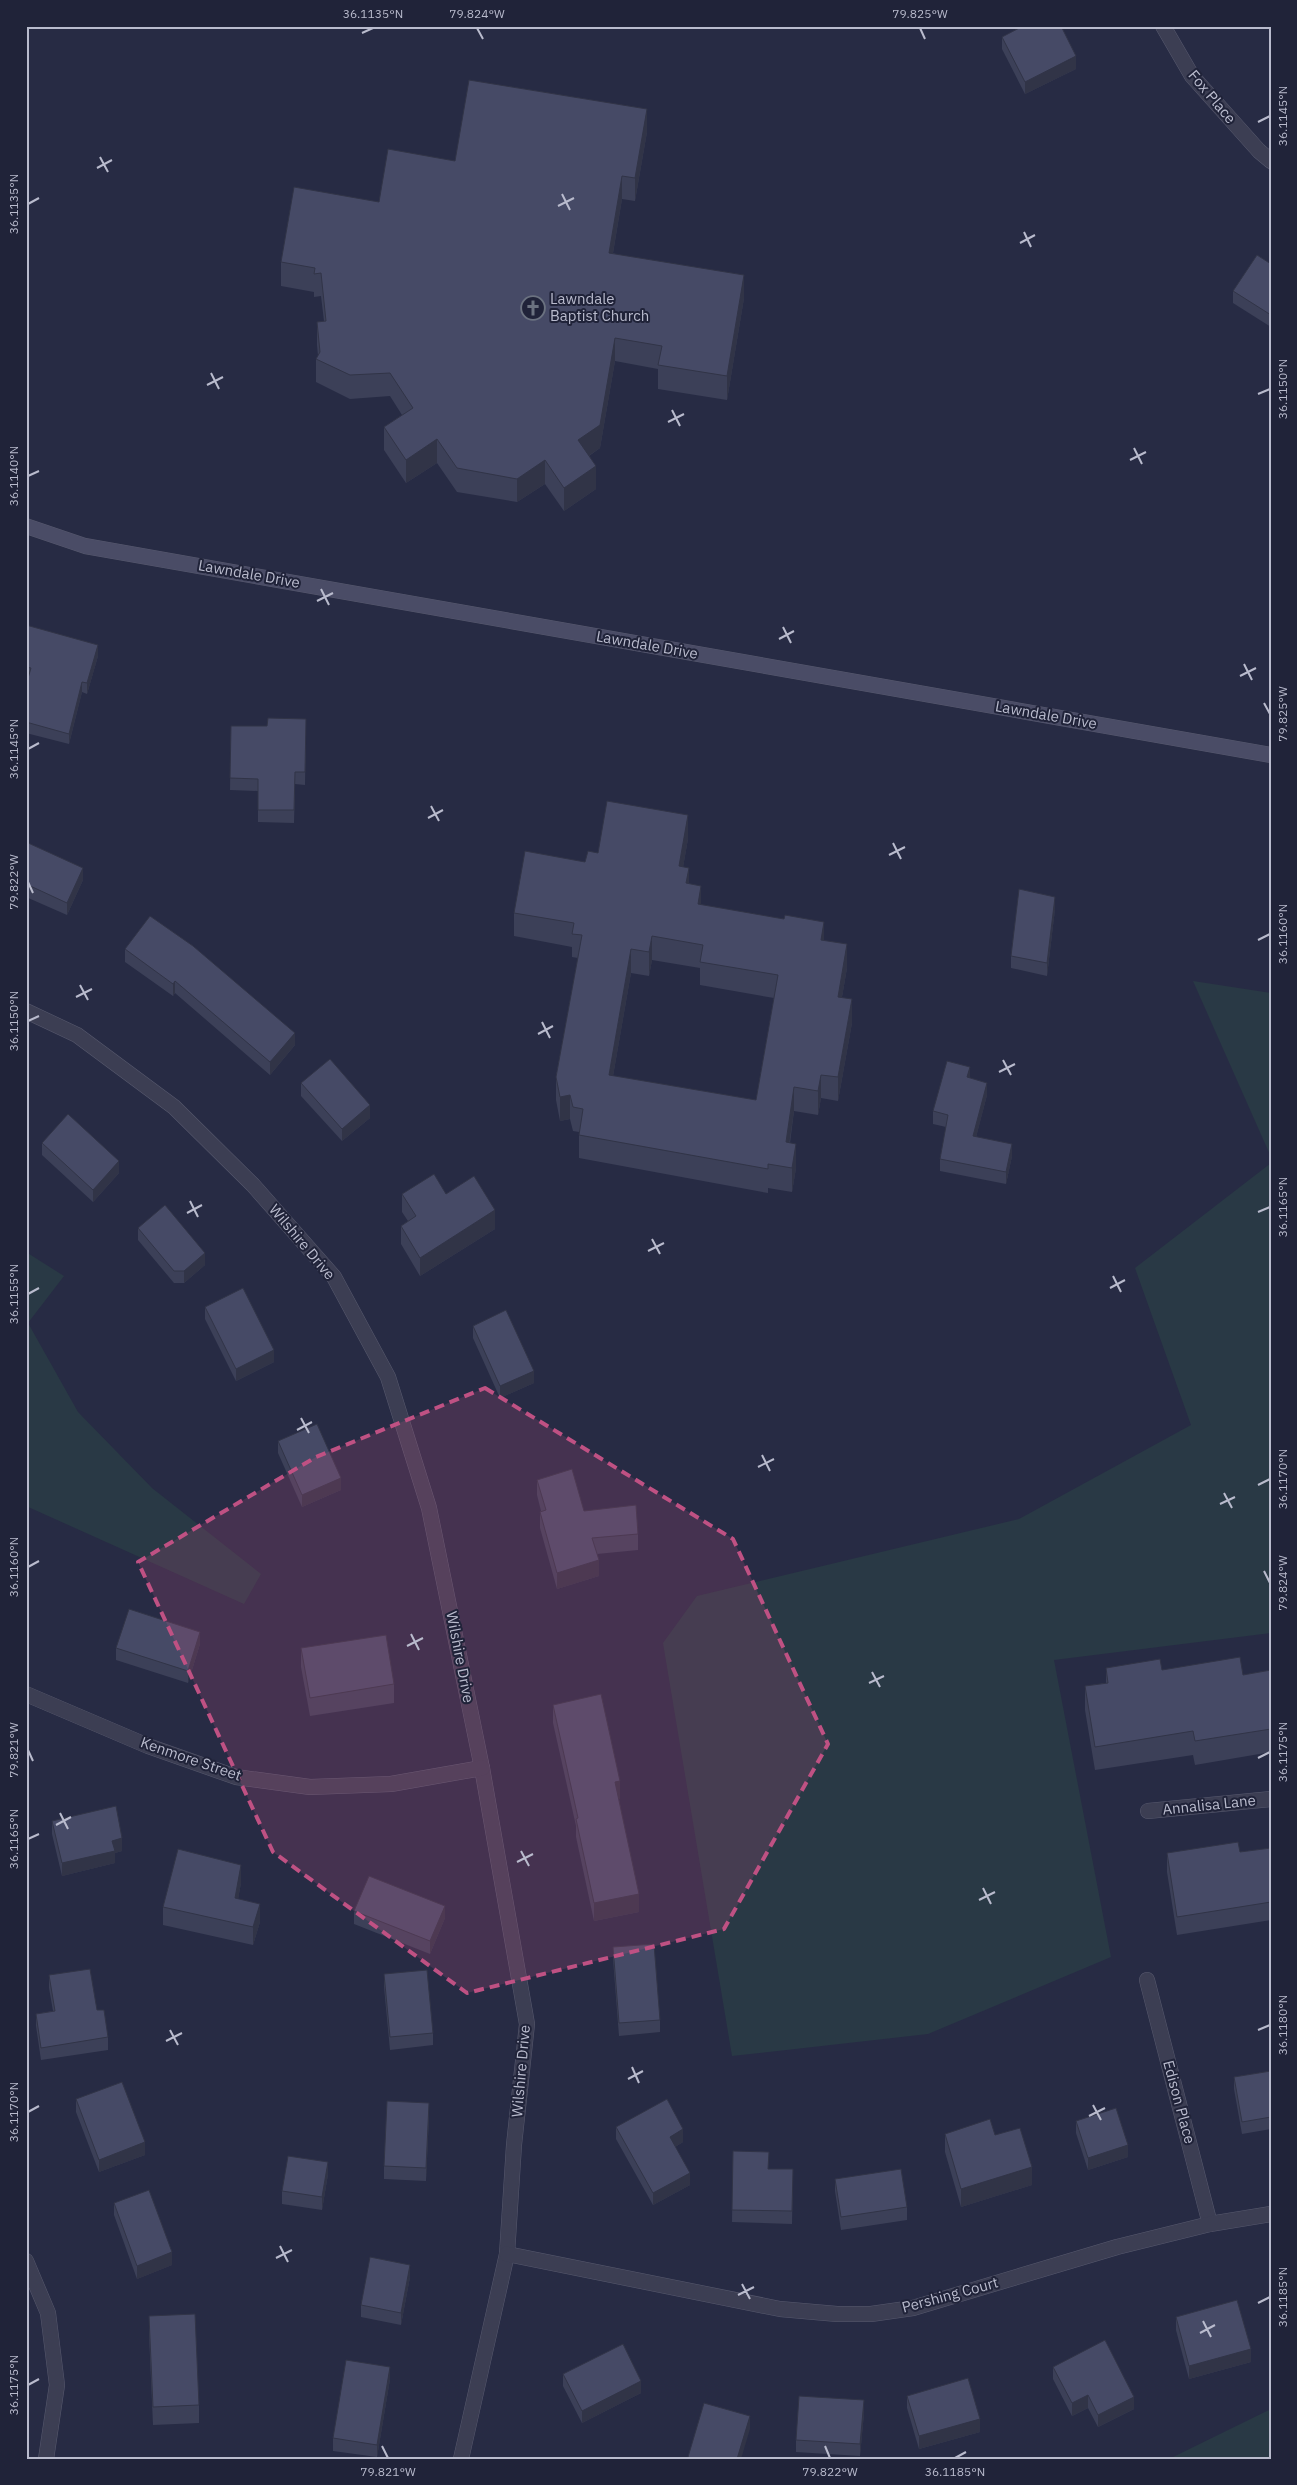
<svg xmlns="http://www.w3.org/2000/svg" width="1297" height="2485" viewBox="0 0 1297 2485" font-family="'IBM Plex Sans',sans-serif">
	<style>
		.green { fill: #293945 }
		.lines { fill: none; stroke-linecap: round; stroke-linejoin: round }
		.minor-casing { stroke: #57596e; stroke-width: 16 }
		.secondary-casing { stroke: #57596e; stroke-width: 16 }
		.minor { stroke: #3c3e53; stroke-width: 15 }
		.secondary { stroke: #4a4c66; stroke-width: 15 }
		.wall { fill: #3c4058; fill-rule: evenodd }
		.shaded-wall { fill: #313447 }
		.building { fill: #464a66; stroke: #313447; fill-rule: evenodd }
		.marked { fill: #bf5183; fill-opacity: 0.2; stroke: #bf5183; stroke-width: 4; stroke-dasharray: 10 6; stroke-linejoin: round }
		.ticks { fill: none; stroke: #b9bbcd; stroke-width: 2 }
		.labels { text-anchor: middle; stroke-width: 4; stroke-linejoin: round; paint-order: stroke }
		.street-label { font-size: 15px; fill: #b9bbcd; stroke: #202339 }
		.poi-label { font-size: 15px; fill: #b9bbcd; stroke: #202339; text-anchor: start }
		.neatline { fill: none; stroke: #b9bbcd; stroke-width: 2 }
		.ticks-label { font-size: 12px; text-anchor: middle; fill: #b9bbcd }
	</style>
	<rect width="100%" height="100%" fill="#272b44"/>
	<g class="green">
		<path d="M1193,981l78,12v164z"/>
		<path d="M1271,1163v470l-217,27 57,297 -183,77 -196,22 -69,-413 34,-47 322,-77 172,-94 -56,-157z"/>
		<path d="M26,1252l38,24 -36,47 50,89 74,76 109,86 -17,30 -218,-98z"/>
		<path d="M1271,2409v50h-102z"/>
	</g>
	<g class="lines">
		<g class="minor-casing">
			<g id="minor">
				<path d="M1163,26l29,50 67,75 12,10"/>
				<path d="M26,1011l51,24 97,72 79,78 81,92 54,100 41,131 53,260 45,256 -13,121 -7,109 -46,205"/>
				<path d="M26,1694l122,52 88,31 74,10 81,-3 91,-16"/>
				<path d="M1148,1811l123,-12"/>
				<path d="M1147,1980l63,244"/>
				<path d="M507,2254l273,55 57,5h34l42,-6 204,-61 93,-23 61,-10"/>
				<path d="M26,2261l22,52 9,72 -11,74"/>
			</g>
		</g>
		<g class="secondary-casing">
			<path id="secondary" d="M26,526l59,20 1186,209"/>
		</g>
		<use href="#minor" class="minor"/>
		<use href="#secondary" class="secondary"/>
	</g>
	<g class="wall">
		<path d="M1002,37l74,32 -51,25 -23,-45z"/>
		<path d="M647,132l-12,69 -13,-2 -9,54 131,45 -17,102 -69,-11v-20l-43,-8 -15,87 -11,8 7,33 -32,22 -19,-27 -28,18 -60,-10 -20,-29 -31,20 -22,-33v-23l18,-12 -12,-19 -40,3 -34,-17v-23l2,-3 -1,-11v-23l7,-1 -3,-25 -7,1v-5l-33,-6v-24l98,-60 76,-41z"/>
		<path d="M1271,264v63l-38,-24v-12z"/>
		<path d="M26,625l72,31 -11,38 -5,-2 -13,52 -43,-11v-48l2,-7 -2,-1z"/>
		<path d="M306,719l-1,66 -10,-1 -1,39 -36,-1v-31l-28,-1 1,-64h36z"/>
		<path d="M688,839l-5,28 6,17 12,21 123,36 23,27 -5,29 10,26 -14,78 -17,-3 -3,17 -24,-4 -4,32 6,25 -4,24 -24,-4v5l-189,-35v-26l-6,-1 -3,-12 -10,2 -4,-21v-23l22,-119 -6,-1v-10l-58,-11v-23l84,-60zM652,960l48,8v17l74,13 -18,102 -143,-24 18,-103 18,3z"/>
		<path d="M26,842l57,38 -16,35 -41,-18z"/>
		<path d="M1055,909l-8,67 -36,-8v-12z"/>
		<path d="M125,949l170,96 -25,30 -95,-82 -2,3 -48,-34z"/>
		<path d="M970,1078l17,17 -11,42 36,19 -6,28 -66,-13v-12l6,-32 -13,-3v-13z"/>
		<path d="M301,1083l69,35 -28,23 -41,-45z"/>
		<path d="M42,1143l77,30 -26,29 -51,-47z"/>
		<path d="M402,1194h44l49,35 -75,47 -19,-32v-18l7,-5 -6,-9z"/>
		<path d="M138,1228l67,37 -21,18h-10l-36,-43z"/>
		<path d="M205,1307l69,55 -38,19 -31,-62z"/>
		<path d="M473,1326l61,57 -34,15 -27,-60z"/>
		<path d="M278,1441l63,49 -39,17 -24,-54z"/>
		<path d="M537,1480l47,31 54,23v16l-41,4 2,22 -42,13 -17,-61v-16l1,-1 -4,-16z"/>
		<path d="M200,1644l-12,39 -72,-23v-12z"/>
		<path d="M301,1648l93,36v19l-84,13 -9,-49z"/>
		<path d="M1106,1668l56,2 81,5 28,-5v82l-76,13 -2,-10 -98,15 -10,-60v-24l21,-3z"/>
		<path d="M553,1705l67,94h-1l20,113 -45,9 -18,-84v-11l-23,-103z"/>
		<path d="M52,1821l70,30 -7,2v10l-53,13 -10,-42z"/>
		<path d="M1271,1848v72l-94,15 -10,-63v-19l73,-1z"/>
		<path d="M241,1883l-3,16 22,23 -7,23 -90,-20v-18z"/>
		<path d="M354,1911l91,7 -15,36 -76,-30z"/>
		<path d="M613,1947l47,73v12l-41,4 -6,-77z"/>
		<path d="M384,1974l49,59v12l-43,5 -6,-63z"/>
		<path d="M49,1975l48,35 11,27v13l-67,10 -5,-34v-12l17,-3 -4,-23z"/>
		<path d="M1271,2071v58l-29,5 -8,-45v-12z"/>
		<path d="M76,2099l69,56 -46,17 -23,-60z"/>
		<path d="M429,2116l-3,65 -42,-2v-13z"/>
		<path d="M1076,2121l52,36 -40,13 -12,-37z"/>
		<path d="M616,2127l67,15 -8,5 15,38 -37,20 -37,-66z"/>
		<path d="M945,2134l50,1 37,50 -71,22 -16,-55z"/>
		<path d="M733,2151l36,18h24l-1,55 -60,-2z"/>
		<path d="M328,2174l-6,36 -40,-6v-13z"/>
		<path d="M835,2179l72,28v13l-66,10 -6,-39z"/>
		<path d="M114,2203l58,62 -35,14 -23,-64z"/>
		<path d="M410,2277l-9,48 -40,-8v-12z"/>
		<path d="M149,2316l50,89v18l-46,2 -4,-91z"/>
		<path d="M1176,2317l75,45 -62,17 -13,-49z"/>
		<path d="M1053,2367l81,42 -36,18 -10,-19 -16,8 -19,-37z"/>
		<path d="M563,2374l78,19 -59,30 -19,-37z"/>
		<path d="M390,2379l-13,78 -44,-6v-13z"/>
		<path d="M907,2396l73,36 -61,17 -12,-41z"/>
		<path d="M864,2413l-4,43 -64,-4v-12z"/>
	</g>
	<g class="shaded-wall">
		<path d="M1076,56v13l-51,25v-12z"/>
		<path d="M647,109v23l-12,69v-23z"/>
		<path d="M622,176v23l-13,77v-23z"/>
		<path d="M744,275v23l-17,102v-24z"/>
		<path d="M615,338v23l-15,87 -22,15v-23z"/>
		<path d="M437,439v24l-31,20v-23z"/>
		<path d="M545,460v24l-28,18v-23z"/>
		<path d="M596,466v23l-32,22v-23z"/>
		<path d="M98,645v11l-11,38v-11z"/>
		<path d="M82,682v10l-13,52v-10z"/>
		<path d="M688,815v24l-9,51v-24z"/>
		<path d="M83,868v12l-16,35v-12z"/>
		<path d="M689,868v23l-3,-8z"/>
		<path d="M701,886v24l-3,-6z"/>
		<path d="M1055,897v12l-8,67v-13z"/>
		<path d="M824,922v23l-3,-5z"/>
		<path d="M652,936v24l-3,16v-24z"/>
		<path d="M847,944v24l-9,52v-23z"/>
		<path d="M631,949v24l-22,126v-24z"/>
		<path d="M175,981v12l-2,3v-12z"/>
		<path d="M852,999v24l-14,78v-24z"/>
		<path d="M295,1033v12l-25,30v-13z"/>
		<path d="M970,1067v13l-3,-3z"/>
		<path d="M821,1075v23l-3,17v-24z"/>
		<path d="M987,1083v12l-14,54v-13z"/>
		<path d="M794,1087v24l-8,55v-24z"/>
		<path d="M570,1095v24l-10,2v-24z"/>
		<path d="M28,1099v13l-2,5v-13z"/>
		<path d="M370,1105v13l-28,23v-12z"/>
		<path d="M796,1144v24l-4,24v-24z"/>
		<path d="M1012,1144v12l-6,28v-12z"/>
		<path d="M119,1161v12l-26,29v-12z"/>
		<path d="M495,1210v19l-75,47v-18z"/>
		<path d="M205,1253v12l-21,18v-12z"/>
		<path d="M274,1350v12l-38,19v-12z"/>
		<path d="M534,1371v12l-34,15v-12z"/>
		<path d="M341,1478v12l-39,17v-12z"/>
		<path d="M599,1560v16l-42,13v-16z"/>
		<path d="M200,1632v12l-12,39v-12z"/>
		<path d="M620,1781v18l-5,1v-18z"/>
		<path d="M122,1838v13l-7,2v10l-53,13v-13l50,-22z"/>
		<path d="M241,1865v18l-6,33v-18z"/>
		<path d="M639,1894v18l-45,9v-18z"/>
		<path d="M260,1904v18l-7,23v-18z"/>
		<path d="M445,1906v12l-15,36v-13z"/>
		<path d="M429,2103v13l-3,65v-13z"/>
		<path d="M683,2129v13l-13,8v-13z"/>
		<path d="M145,2142v13l-46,17v-12z"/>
		<path d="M1128,2145v12l-40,13v-12z"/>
		<path d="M328,2162v12l-6,36v-13z"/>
		<path d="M1032,2167v18l-71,22v-18z"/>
		<path d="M690,2173v12l-37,20v-12z"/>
		<path d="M172,2252v13l-35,14v-13z"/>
		<path d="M410,2265v12l-9,48v-12z"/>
		<path d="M1251,2349v13l-62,17v-13z"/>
		<path d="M390,2367v12l-13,78v-12z"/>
		<path d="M641,2381v12l-59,30v-12z"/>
		<path d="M1088,2395v13l-16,8v-13z"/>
		<path d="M1134,2397v12l-36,18v-12z"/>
		<path d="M864,2400v13l-4,43v-12z"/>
		<path d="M750,2416v13l-9,30h-4z"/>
		<path d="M980,2419v13l-61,17v-13z"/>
	</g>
	<g class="building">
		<path d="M1023,26h38l15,30 -51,26 -23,-45z"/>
		<path d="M469,80l178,29 -12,69 -13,-2 -13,77 135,22 -17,101 -69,-11 4,-19 -47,-8 -15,87 -22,15 18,26 -32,22 -19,-28 -28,19 -60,-11 -20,-29 -31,21 -22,-33 29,-19 -23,-35 -40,2 -34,-16 4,-7 -3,-30 9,-1 -5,-48 -7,1 1,-6 -34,-6 13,-75 85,15 9,-53 67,12z"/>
		<path d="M1257,255l14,9v51l-38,-24z"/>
		<path d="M26,625l72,20 -11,38 -5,-1 -13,52 -43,-12v-37l5,-17 -5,-1z"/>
		<path d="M268,718l38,1 -1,53h-10l-1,38h-36v-31l-28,-1 1,-52h36z"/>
		<path d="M607,801l81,14 -9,51 10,2 -3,15 15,3 -3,18 86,15 1,-4 39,7 -3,18 26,4 -9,53 14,2 -14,78 -17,-2 -3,16 -24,-4 -8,55 10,2 -4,24 -24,-4v5l-189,-34 4,-26 -10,-2 -3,-12 -10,2 -4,-20 26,-142 -10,-1 2,-11 -60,-10 11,-62 60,11 3,-11 10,2zM652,936l51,9 -3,17 78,13 -22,125 -147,-25 22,-126 18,3z"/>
		<path d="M26,842l57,26 -16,35 -41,-19z"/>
		<path d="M1019,889l36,8 -8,66 -36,-7z"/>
		<path d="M150,916l43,30 102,87 -25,29 -95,-81 -2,3 -48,-35z"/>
		<path d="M330,1059l40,46 -28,24 -41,-46z"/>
		<path d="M947,1061l23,6 -3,10 20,6 -14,53 39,8 -6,28 -66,-13 8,-44 -15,-4z"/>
		<path d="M68,1114l51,47 -26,29 -51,-47z"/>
		<path d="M434,1174l12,20 28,-18 21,34 -75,48 -19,-32 15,-10 -14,-22z"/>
		<path d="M165,1205l40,48 -21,18h-10l-36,-43z"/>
		<path d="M243,1288l31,62 -38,19 -31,-62z"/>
		<path d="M506,1310l28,61 -34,15 -27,-60z"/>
		<path d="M317,1424l24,54 -39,17 -24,-54z"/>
		<path d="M572,1469l12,42 52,-6 2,29 -46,4 7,22 -42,13 -17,-61 6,-2 -9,-30z"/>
		<path d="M129,1609l71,23 -12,39 -72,-23z"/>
		<path d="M386,1635l8,49 -84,14 -9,-50z"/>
		<path d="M1240,1657l3,18 28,-5v59l-76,12 -2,-10 -98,16 -10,-61 23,-3 -2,-15 54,-9 2,11z"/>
		<path d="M601,1694l19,87 -5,1 24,112 -45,9 -18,-84 2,-1 -25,-113z"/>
		<path d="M116,1806l6,32 -10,3 3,10 -53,12 -10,-42z"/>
		<path d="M1238,1842l2,10 31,-4v54l-94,15 -10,-64z"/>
		<path d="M178,1849l63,16 -6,33 25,6 -7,23 -90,-20z"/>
		<path d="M369,1876l76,30 -15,35 -76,-30z"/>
		<path d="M654,1944l6,76 -41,3 -6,-76z"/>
		<path d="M90,1969l7,41h7l4,27 -67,11 -5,-34 19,-3 -6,-36z"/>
		<path d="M427,1970l6,63 -43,4 -6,-63z"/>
		<path d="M1271,2071v46l-29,5 -8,-45z"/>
		<path d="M122,2082l23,60 -46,18 -23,-61z"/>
		<path d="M667,2099l16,30 -13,8 20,36 -37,20 -37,-66z"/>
		<path d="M387,2101l42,2 -3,65 -42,-2z"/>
		<path d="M1116,2108l12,37 -40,13 -12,-37z"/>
		<path d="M990,2119l5,16 25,-7 12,39 -71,22 -16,-55z"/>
		<path d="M733,2151l36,1 -1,17h25l-1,42 -60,-1z"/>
		<path d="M288,2156l40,6 -6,35 -40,-6z"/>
		<path d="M901,2169l6,38 -66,10 -6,-38z"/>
		<path d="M149,2190l23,62 -35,14 -23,-63z"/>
		<path d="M370,2257l40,8 -9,48 -40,-8z"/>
		<path d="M1237,2300l14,49 -62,17 -13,-49z"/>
		<path d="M195,2314l4,91 -46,2 -4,-91z"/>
		<path d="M1105,2340l29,57 -36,18 -10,-20 -16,8 -19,-36z"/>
		<path d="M623,2344l18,37 -59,30 -19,-37z"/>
		<path d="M346,2360l44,7 -13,78 -44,-7z"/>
		<path d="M968,2378l12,41 -61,17 -12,-40z"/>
		<path d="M799,2396l65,4 -4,44 -64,-4z"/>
		<path d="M704,2403l46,13 -13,43h-43l-6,-2z"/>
	</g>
	<path class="marked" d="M485,1388l248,151 95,205 -104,185 -257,64 -194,-141 -135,-290 178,-105z"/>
	<path class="ticks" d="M477,28l6,11M920,28l5,11M362,33l11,-5M1258,122l12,-6M100,157l8,15M97,168l15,-8M562,194l8,16M28,204l11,-6M558,206l16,-8M1024,232l7,15M1020,243l15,-8M211,373l8,16M207,385l16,-8M1258,394l12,-5M672,410l8,16M668,422l16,-8M1134,448l8,16M1130,460l16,-8M28,476l11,-5M321,589l8,16M317,601l16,-8M783,627l8,16M779,639l15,-8M1244,664l8,16M1240,676l16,-8M1264,703l6,11M28,749l11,-6M431,806l8,15M428,818l15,-8M893,843l8,16M889,855l16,-8M28,882l5,11M1258,940l12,-6M80,985l8,15M76,997l16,-8M28,1021l11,-5M542,1022l8,16M538,1034l15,-8M1003,1060l8,15M999,1072l16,-8M190,1201l8,16M1258,1212l12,-5M187,1213l15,-8M652,1239l8,15M648,1251l16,-8M1113,1276l8,16M1110,1288l15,-8M28,1294l11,-6M301,1418l8,15M297,1430l15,-8M762,1455l8,16M758,1467l16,-8M1258,1485l12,-6M1224,1493l8,15M1220,1504l15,-7M28,1567l11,-6M1264,1571l6,12M411,1634l8,16M407,1646l16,-8M872,1672l8,15M869,1683l15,-7M28,1750l5,11M1258,1758l12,-6M60,1813l8,16M56,1825l15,-8M28,1839l11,-5M521,1851l8,15M517,1862l16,-8M983,1888l8,16M979,1900l16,-8M170,2030l8,15M1258,2030l12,-5M166,2041l16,-8M632,2067l7,16M628,2079l15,-8M1093,2105l8,15M28,2112l11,-6M1089,2116l16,-8M280,2246l8,16M276,2258l16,-8M742,2284l8,15M738,2295l16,-8M1258,2303l12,-6M1203,2321l8,16M1200,2333l15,-8M28,2385l11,-6M382,2446l6,12M825,2446l5,12M955,2458l11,-6"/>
	<defs>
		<g id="church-ring" transform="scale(1.25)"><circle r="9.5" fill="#202339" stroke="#6b7280" stroke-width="1.5"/><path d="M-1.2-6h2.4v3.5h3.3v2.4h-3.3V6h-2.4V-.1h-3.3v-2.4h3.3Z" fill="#6b7280"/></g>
	</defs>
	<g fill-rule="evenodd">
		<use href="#church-ring" x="533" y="308"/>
	</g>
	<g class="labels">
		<g class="street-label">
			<text transform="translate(1212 97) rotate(50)" y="5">Fox Place</text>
			<text transform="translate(249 574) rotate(10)" y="5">Lawndale Drive</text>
			<text transform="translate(647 645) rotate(10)" y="5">Lawndale Drive</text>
			<text transform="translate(1046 715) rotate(10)" y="5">Lawndale Drive</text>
			<text transform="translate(302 1242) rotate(50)" y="5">Wilshire Drive</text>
			<text transform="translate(460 1657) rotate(79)" y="5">Wilshire Drive</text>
			<text transform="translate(191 1759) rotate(19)" y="5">Kenmore Street</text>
			<text transform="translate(1209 1805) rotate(-6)" y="5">Annalisa Lane</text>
			<text transform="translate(521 2071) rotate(-85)" y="5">Wilshire Drive</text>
			<text transform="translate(1179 2102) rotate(75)" y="5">Edison Place</text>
			<text transform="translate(950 2295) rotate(-15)" y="5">Pershing Court</text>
		</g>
		<g class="poi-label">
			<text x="550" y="304">Lawndale<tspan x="550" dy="17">Baptist Church</tspan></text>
		</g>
	</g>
	<rect width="1297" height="2485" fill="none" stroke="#202339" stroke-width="55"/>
	<rect x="28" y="28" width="1242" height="2430" class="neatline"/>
	<g class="ticks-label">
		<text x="373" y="18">36.1135°N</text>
		<text x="477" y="18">79.824°W</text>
		<text x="920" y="18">79.825°W</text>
		<text transform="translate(1283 116) rotate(-90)" y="4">36.1145°N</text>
		<text transform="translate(14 204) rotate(-90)" y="4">36.1135°N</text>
		<text transform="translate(1283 389) rotate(-90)" y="4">36.1150°N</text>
		<text transform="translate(14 476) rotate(-90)" y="4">36.1140°N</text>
		<text transform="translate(1283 714) rotate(-90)" y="4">79.825°W</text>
		<text transform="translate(14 749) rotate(-90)" y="4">36.1145°N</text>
		<text transform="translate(14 882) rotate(-90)" y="4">79.822°W</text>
		<text transform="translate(1283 934) rotate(-90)" y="4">36.1160°N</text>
		<text transform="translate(14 1021) rotate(-90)" y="4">36.1150°N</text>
		<text transform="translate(1283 1207) rotate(-90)" y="4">36.1165°N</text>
		<text transform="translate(14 1294) rotate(-90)" y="4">36.1155°N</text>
		<text transform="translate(1283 1479) rotate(-90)" y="4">36.1170°N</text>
		<text transform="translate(14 1567) rotate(-90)" y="4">36.1160°N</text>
		<text transform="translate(1283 1583) rotate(-90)" y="4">79.824°W</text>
		<text transform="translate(14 1750) rotate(-90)" y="4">79.821°W</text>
		<text transform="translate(1283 1752) rotate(-90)" y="4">36.1175°N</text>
		<text transform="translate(14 1839) rotate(-90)" y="4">36.1165°N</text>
		<text transform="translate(1283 2025) rotate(-90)" y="4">36.1180°N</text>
		<text transform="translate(14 2112) rotate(-90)" y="4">36.1170°N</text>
		<text transform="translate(1283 2297) rotate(-90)" y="4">36.1185°N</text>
		<text transform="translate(14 2385) rotate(-90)" y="4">36.1175°N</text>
		<text x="388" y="2476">79.821°W</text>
		<text x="830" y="2476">79.822°W</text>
		<text x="955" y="2476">36.1185°N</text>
	</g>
</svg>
